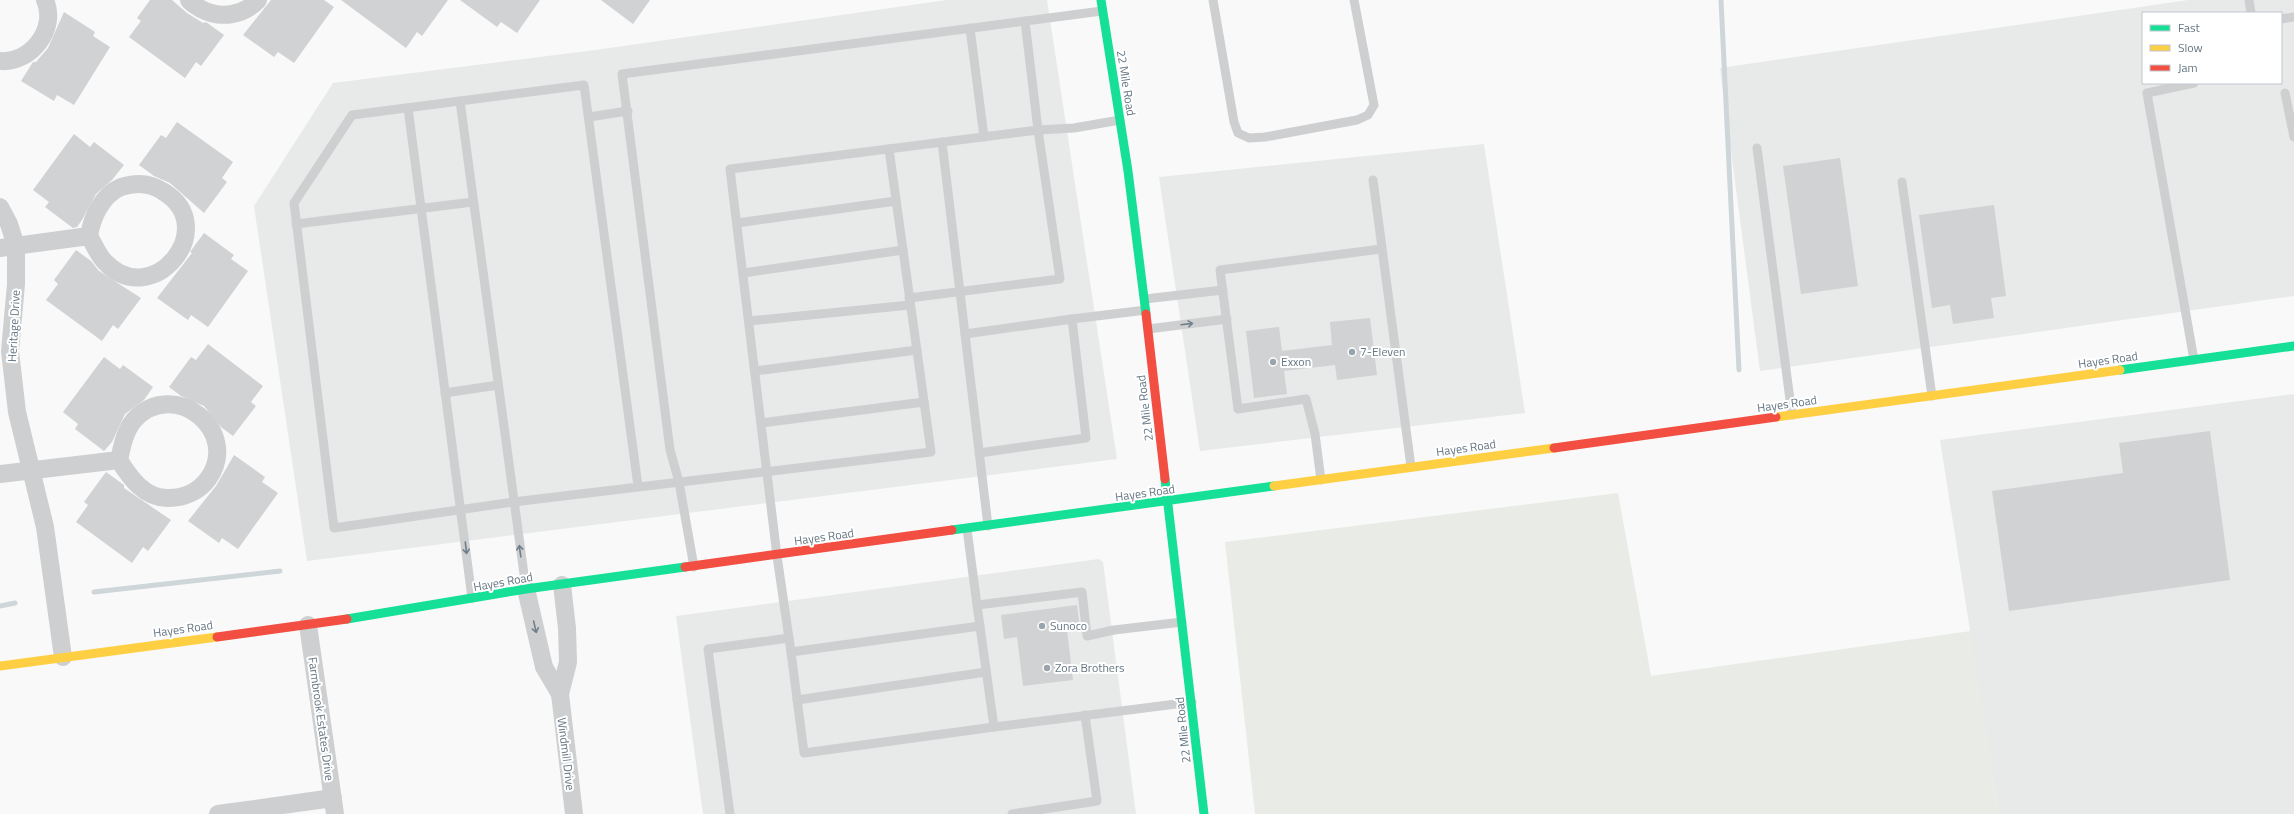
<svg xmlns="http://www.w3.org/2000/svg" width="2294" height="814" viewBox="0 0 2294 814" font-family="'Titillium Web',sans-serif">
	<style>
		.built { fill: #e8e9e9; fill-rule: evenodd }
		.green { fill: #e8ebe6 }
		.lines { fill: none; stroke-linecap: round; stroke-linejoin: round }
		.stream { stroke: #ced6d9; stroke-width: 5 }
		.building { fill: #d0d2d3 }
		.lane { stroke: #cecfd0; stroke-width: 9 }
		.street { stroke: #cecfd0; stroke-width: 18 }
		.fast { stroke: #16e098; stroke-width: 9 }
		.slow { stroke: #ffcf43; stroke-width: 9 }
		.jam { stroke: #f24e42; stroke-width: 9 }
		.oneway { stroke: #707f8b }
		.poi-dot { fill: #99a4ac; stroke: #fff; stroke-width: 1.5 }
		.labels { text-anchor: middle; stroke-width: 4; stroke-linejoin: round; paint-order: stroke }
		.street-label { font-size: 12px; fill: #657683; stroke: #fff }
		.poi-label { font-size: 12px; fill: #657683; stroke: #fff; text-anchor: start }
	</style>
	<rect width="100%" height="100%" fill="#f9f9f9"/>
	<g class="built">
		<path d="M947,0h100l70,459 -810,102 -53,-355 79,-123 262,-33z"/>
		<path d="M2188,0h106v296l-534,75 -40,-303zM2143,13h138v70h-138z"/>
		<path d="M1484,144l41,269 -325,38 -41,-274z"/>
		<path d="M2294,394v420h-295l-59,-374z"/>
		<path d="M1099,559l4,3 33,252h-433l-27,-198z"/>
	</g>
	<path class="green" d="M1618,493l33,183 320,-45 28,183h-744l-30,-272z"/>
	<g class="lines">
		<g class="stream">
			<path d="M1721,0l18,370"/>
			<path d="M94,592l186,-21"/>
			<path d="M0,606l15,-3"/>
		</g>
	</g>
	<g class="building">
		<path d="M150,0h22l15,13 16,10 3,-1 18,13 -23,31 -5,-4 -11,16 -56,-41 12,-16 -4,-3z"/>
		<path d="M271,0h53l10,7 -40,56 -16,-11 -4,5 -31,-22z"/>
		<path d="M341,0h107l-26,36 -5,-4 -11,16z"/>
		<path d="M460,0h80l-23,33 -16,-11 -4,5z"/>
		<path d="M601,0h49l-17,24z"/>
		<path d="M64,12l31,20 -2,4 17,11 -36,58 -17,-10 -3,6 -33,-20 12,-19h3l12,-14z"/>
		<path d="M177,122l56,40 -11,16 5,4 -23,31 -34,-30 -16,-7 -15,-11 22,-30 5,3z"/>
		<path d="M74,134l16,13 4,-5 30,23 -12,15 -16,14 -14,26 -5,7 -4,1 -28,-21 4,-5 -16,-12z"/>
		<path d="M1840,158l18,128 -57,8 -18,-128z"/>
		<path d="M1994,205l12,91 -15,2 3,20 -41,6 -3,-19 -18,3 -13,-93z"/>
		<path d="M204,233l30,22 -3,4 17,12 -40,56 -17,-12 -3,5 -31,-22 35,-45 -2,-1z"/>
		<path d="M76,250l15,11 8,10 42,27 -23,31 -5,-4 -11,16 -56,-41 12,-16 -4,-4z"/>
		<path d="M1370,318l7,57 -40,5 -2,-15 -51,6 3,23 -33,4 -8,-67 33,-4 3,24 50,-6 -2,-23z"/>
		<path d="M208,344l55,42 -12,16 5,4 -23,30 -12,-9 -17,-21 -23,-10 -12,-9 22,-30 5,3z"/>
		<path d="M104,357l16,12 3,-4 30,22 -9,13 -19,14 -13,28 -8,9 -29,-22 3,-5 -15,-12z"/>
		<path d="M2210,431l20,149 -221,31 -17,-120 131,-18 -4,-30z"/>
		<path d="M234,455l31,22 -3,5 16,11 -40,56 -16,-11 -3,5 -31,-22 28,-35z"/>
		<path d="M106,472l18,13v3l47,32 -23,31 -5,-4 -11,16 -56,-41 12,-17 -4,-3z"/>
		<path d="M1077,605l3,24 -13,1 6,50 -50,6 -6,-49 -13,2 -3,-24z"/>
	</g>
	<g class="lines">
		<g class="lane">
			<path d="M1213,0l21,122 4,11 11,5 16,-1 92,-17 11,-5 6,-10 -20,-105"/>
			<path d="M2249,0l2,13"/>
			<path d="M2281,19l13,-2"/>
			<path d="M970,28l14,109"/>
			<path d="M2285,93l9,44"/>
			<path d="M460,101l66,488"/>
			<path d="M408,108l64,490"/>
			<path d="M589,117l39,-6"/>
			<path d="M942,142l46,384"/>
			<path d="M1757,148l35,267"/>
			<path d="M1373,180l38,287"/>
			<path d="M1902,182l30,214"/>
			<path d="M737,223l159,-22"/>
			<path d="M296,224l177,-22"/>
			<path d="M743,273l160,-23"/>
			<path d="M909,298l151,-19 -22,-149 -13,-109"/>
			<path d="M1145,299l78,-9"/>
			<path d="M749,321l161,-16"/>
			<path d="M1148,329l79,-10"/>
			<path d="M965,334l107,-15"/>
			<path d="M2194,360l-47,-267 47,-10"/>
			<path d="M755,371l162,-21"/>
			<path d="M445,393l53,-8"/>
			<path d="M761,423l163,-21"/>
			<path d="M979,453l107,-15 -14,-119 74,-9"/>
			<path d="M1321,480l-6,-46 -9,-35 -68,10 -18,-139 161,-21"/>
			<path d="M638,486l-54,-401 -232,30 -58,88 40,325 179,-26 418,-50 -42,-303"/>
			<path d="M967,529l10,76 105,-13 5,44 27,-6 68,-8"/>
			<path d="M694,567l-15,-85 -9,-32 -48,-376 480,-63"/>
			<path d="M977,605l17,122 198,-25"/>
			<path d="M980,626l-189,26 -14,-96 -47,-387 308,-39 36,-2 46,-8"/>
			<path d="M791,652l13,101 190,-26"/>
			<path d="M797,700l189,-28"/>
			<path d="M730,814l-22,-165 81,-11"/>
			<path d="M1012,814l85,-13 -12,-86"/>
		</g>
		<g class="street">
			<path d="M189,0c3,4 8,6 12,9 19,10 42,7 57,-9"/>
			<path d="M0,61c30,3 58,-32 45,-61"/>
			<path d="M0,207l9,17 7,22v38l-6,67 7,61 28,115 18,130"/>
			<path d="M0,248l89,-12c5,8 9,19 16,26 47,50 117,-34 59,-70 -13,-9 -28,-10 -43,-5 -19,8 -29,30 -32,49"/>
			<path d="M0,474l119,-14c11,18 26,39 50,38 16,0 30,-7 39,-19 34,-48 -34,-102 -74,-59 -9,11 -12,26 -15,40"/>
			<path d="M562,585l5,43 1,34 -8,32 14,120"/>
			<path d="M526,589l18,78 16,27"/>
			<path d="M308,625l27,189"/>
			<path d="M218,814l115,-16"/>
		</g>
		<g class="fast">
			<path d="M1101,0l27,171 18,143"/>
			<path d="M2120,370l174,-24"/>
			<path d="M1165,479l39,335"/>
			<path d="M952,530l322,-44"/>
			<path d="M347,619l179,-30 159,-22"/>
		</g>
		<g class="slow">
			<path d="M1776,417l344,-47"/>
			<path d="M1274,486l280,-38"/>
			<path d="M0,666l217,-29"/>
		</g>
		<g class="jam">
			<path d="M1146,314l19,165"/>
			<path d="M1554,448l222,-31"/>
			<path d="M685,567l267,-37"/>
			<path d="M217,637l130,-18"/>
		</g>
	</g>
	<defs><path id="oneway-shaft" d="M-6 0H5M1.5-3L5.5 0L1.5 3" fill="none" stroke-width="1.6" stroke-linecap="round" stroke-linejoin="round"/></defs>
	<g class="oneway">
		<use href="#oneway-shaft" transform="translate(1187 324) rotate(-7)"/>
		<use href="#oneway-shaft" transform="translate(466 548) rotate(83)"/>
		<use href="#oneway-shaft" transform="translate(520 551) rotate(-98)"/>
		<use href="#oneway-shaft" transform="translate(535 627) rotate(77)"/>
	</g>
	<g class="poi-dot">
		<circle cx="1352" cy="352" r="4"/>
		<circle cx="1273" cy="362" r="4"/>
		<circle cx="1042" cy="626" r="4"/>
		<circle cx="1047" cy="668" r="4"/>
	</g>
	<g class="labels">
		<g class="street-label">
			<text transform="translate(1126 83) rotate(81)" y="4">22 Mile Road</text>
			<text transform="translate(14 326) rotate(-87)" y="4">Heritage Drive</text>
			<text transform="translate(2108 360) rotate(-8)" y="4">Hayes Road</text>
			<text transform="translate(1787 404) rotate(-8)" y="4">Hayes Road</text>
			<text transform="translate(1145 408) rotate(-97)" y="4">22 Mile Road</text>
			<text transform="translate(1466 448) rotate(-8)" y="4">Hayes Road</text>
			<text transform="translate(1145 493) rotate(-8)" y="4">Hayes Road</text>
			<text transform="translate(824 537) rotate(-8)" y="4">Hayes Road</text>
			<text transform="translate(503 582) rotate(-10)" y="4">Hayes Road</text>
			<text transform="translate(183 629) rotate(-8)" y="4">Hayes Road</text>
			<text transform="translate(321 719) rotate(82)" y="4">Farmbrook Estates Drive</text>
			<text transform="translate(1183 730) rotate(-96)" y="4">22 Mile Road</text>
			<text transform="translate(566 754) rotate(83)" y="4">Windmill Drive</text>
		</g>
		<g class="poi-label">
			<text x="1360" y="356">7-Eleven</text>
			<text x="1281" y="366">Exxon</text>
			<text x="1050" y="630">Sunoco</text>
			<text x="1055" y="672">Zora Brothers</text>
		</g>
	</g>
	<rect x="2142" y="12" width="140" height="72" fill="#ffffff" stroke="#c1c8cd"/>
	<rect x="2150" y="25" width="20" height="6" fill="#16e098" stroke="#c1c8cd"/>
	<text x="2178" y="32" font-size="12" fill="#657683">Fast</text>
	<rect x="2150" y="45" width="20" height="6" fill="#ffcf43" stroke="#c1c8cd"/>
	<text x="2178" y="52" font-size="12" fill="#657683">Slow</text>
	<rect x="2150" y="65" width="20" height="6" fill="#f24e42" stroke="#c1c8cd"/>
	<text x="2178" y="72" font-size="12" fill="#657683">Jam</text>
</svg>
